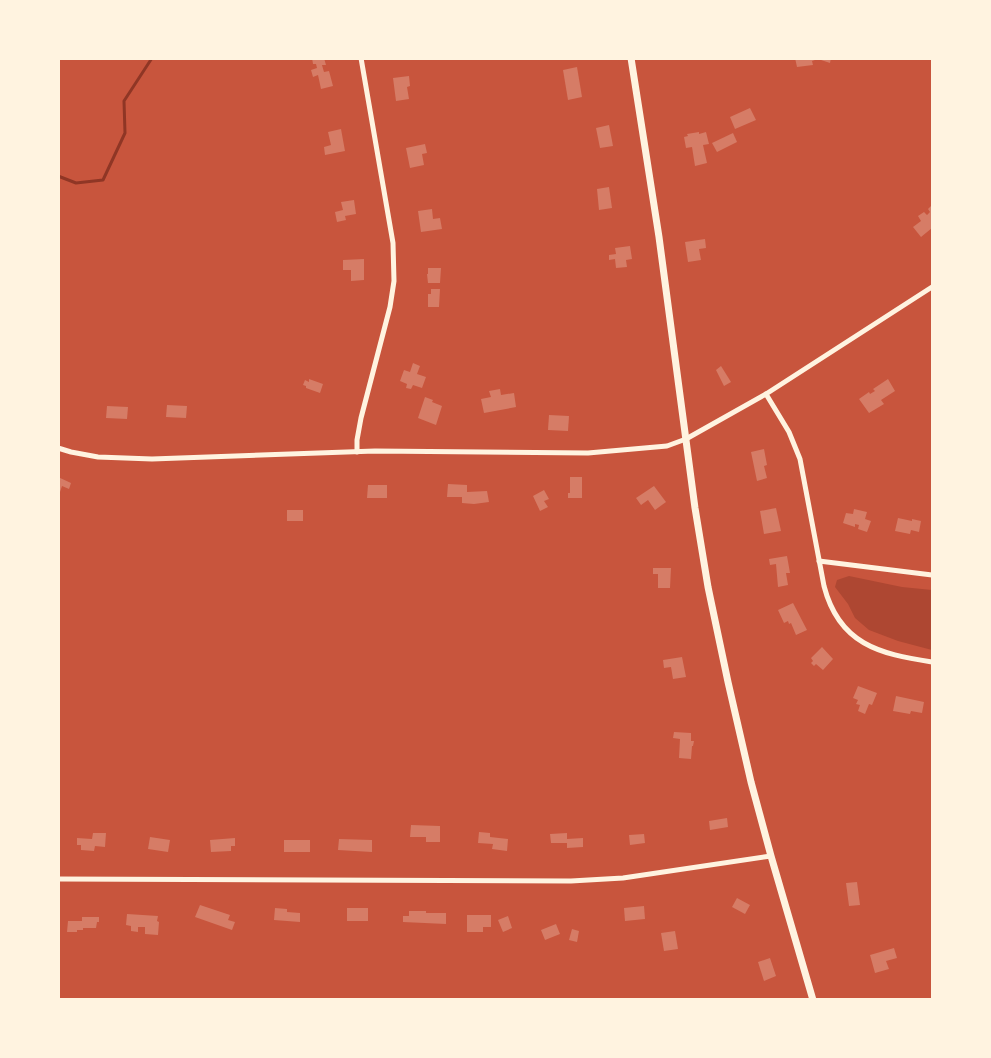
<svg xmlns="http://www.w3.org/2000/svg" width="991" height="1058" viewBox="0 0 991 1058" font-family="'Fira Sans',sans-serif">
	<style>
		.green { fill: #ae4732 }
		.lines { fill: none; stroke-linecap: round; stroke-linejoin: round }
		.stream { stroke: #8f3625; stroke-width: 3 }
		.building { fill: #d67c66 }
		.minor { stroke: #fff3e0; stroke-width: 5 }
		.secondary { stroke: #fff3e0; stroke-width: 7 }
	</style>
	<rect width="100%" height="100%" fill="#c8553d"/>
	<path class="green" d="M849,576l53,11 30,3v60l-34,-9 -29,-11 -14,-12 -7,-14 -13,-17 2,-7z"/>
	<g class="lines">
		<path class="stream" d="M58,176l18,7 27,-3 22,-47 -1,-32 28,-43"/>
	</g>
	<g class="building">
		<path d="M312,58h12l2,7h-4l2,7 5,-1 4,15 -12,3 -3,-14 -5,2 -2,-7 6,-2 -1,-4h-3z"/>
		<path d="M795,58h36l-1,5 -12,-4 -6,2 1,4 -16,2z"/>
		<path d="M577,67l5,30 -14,3 -5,-30z"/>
		<path d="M409,76l1,10 -3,1 2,12 -13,2 -3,-23z"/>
		<path d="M750,108l6,12 -21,9 -5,-12z"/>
		<path d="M609,125l4,21 -13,2 -4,-20z"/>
		<path d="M341,129l4,22 -20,4 -1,-8 7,-2 -3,-13z"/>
		<path d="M699,132v2l7,-2 3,12 -6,1 4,18 -12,3 -3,-19 -6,1 -2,-11 4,-1 -1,-2z"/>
		<path d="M733,133l4,9 -20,10 -5,-9z"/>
		<path d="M425,144l2,9 -5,1 2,11 -14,3 -4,-20z"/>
		<path d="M609,187l3,21 -13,2 -2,-21z"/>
		<path d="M354,200l2,14 -11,2 1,4 -9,2 -2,-10 8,-2 -2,-8z"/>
		<path d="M932,205v23l-11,9 -8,-10 8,-6 -3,-5 6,-4 3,3 3,-3 -2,-3z"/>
		<path d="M432,209l1,10 7,-1 2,11 -21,3 -3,-21z"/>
		<path d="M705,239l1,9 -7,1 2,11 -13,2 -3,-20z"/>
		<path d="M630,246l2,13 -6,1 1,7 -11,1 -1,-9 -6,1v-5l7,-1 -1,-6z"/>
		<path d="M364,259v21l-13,1v-11h-8v-10z"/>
		<path d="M428,268h13l-1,15h-12l-1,-9h1z"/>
		<path d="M431,289h9l-1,18h-11v-13h3z"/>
		<path d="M413,363l7,3 -3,8 9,3 -4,11 -9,-3 -2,4 -5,-1 1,-4 -7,-3 4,-11 6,2z"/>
		<path d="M721,366l10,16 -7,4 -8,-16z"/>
		<path d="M309,379l14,5 -3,9 -14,-5v-2l-3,-1 2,-5 4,2z"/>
		<path d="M888,379l7,12 -14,9 3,4 -15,9 -10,-14 10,-7 1,2 5,-3 -2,-2z"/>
		<path d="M500,389l1,6 13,-2 2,14 -32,6 -3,-14 10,-2 -2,-6z"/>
		<path d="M425,397l8,3 -1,2 10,4 -6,19 -18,-7z"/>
		<path d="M167,405l20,1 -1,12 -20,-1z"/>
		<path d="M107,406l21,1 -1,12 -21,-1z"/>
		<path d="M549,415l20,1 -1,15 -20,-1z"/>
		<path d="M764,449l3,16 -3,1 3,12 -10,3 -6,-29z"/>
		<path d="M58,477l13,6 -2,6 -7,-3 -3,9z"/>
		<path d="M570,477h12v21h-14v-5h2z"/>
		<path d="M448,484l19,1v7l20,-1 2,11 -15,2 -12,-1v-6h-15z"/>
		<path d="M368,485h19v13h-20z"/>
		<path d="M654,486l12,16 -11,8 -7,-10 -7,5 -5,-7z"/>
		<path d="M544,490l5,9 -5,2 4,6 -8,4 -7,-15z"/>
		<path d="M776,508l5,23 -17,3 -4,-23z"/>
		<path d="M854,509l13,3 -2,7 6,2 -4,11 -9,-3 1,-4 -4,-1v3l-12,-4 3,-10 7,1z"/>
		<rect x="287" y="510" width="16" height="11"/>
		<path d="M898,518l14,3v-2l9,2 -2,11 -8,-2 -1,4 -15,-3z"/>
		<path d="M787,556l3,17h-4l2,12 -10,2 -2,-23 -6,1 -1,-6z"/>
		<path d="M653,568h18l-1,20h-12v-14h-5z"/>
		<path d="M793,603l14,27 -11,5 -5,-12 -2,1 -1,-3 -4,2 -6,-13z"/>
		<path d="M822,647l11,12 -10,11 -7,-6 -2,2 -3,-3 2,-2 -2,-3z"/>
		<path d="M682,657l4,20 -13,2 -2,-12 -7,1 -1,-8z"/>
		<path d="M858,686l19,7 -5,12 -3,-1 -4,10 -7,-3 2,-6 -4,-1 2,-4 -5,-2z"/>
		<path d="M896,696l28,6 -2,11 -11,-2 -1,3 -17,-3z"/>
		<path d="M674,732l17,1v8h3l-1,5h-1l-1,13 -12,-1 1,-19 -7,-1z"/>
		<path d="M727,818l1,9 -18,3 -1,-9z"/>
		<path d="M411,825l29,1v16h-14v-5h-16z"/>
		<path d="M479,832l11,1v4l18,2 -1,12 -15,-2 1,-5 -15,-1z"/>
		<path d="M93,833h13l-1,14 -10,-1 -1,5 -13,-1v-5h-4v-7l15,1z"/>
		<path d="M567,833v6l16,-1v9l-16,1v-5h-16l-1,-9z"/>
		<path d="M644,834l1,9 -15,2 -1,-10z"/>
		<path d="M150,837l20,3 -2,12 -20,-3z"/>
		<path d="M235,838v8h-4v5l-20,1 -1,-12z"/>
		<path d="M339,839l33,1v12l-34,-2z"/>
		<rect x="284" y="840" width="26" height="12"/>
		<path d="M857,882l3,23 -11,1 -3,-23z"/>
		<path d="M737,898l13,7 -5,9 -13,-7z"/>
		<path d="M200,905l30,10 -2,5 7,2 -3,8 -37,-13z"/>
		<path d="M644,906l1,13 -20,2 -1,-13z"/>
		<path d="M275,908l12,1v3l13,1v9l-26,-2z"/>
		<rect x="347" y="908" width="21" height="13"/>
		<path d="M409,911h17v2h20v11l-43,-2v-6h6z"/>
		<path d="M127,914l31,2 -1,5 2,1 -1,13 -13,-1v-7h-7v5l-7,-1v-5l-5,-1z"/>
		<path d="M467,915h24v12h-8v5h-16z"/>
		<path d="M508,916l4,12 -9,4 -5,-12z"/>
		<path d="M82,917h17v5h-2l-1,6h-13v2h-6v2h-10l1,-11h14z"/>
		<path d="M556,924l4,10 -15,6 -4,-10z"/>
		<path d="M572,929l7,2 -2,11 -8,-2z"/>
		<path d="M675,931l3,18 -14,2 -3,-18z"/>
		<path d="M894,948l3,10 -11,3 3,8 -14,4 -5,-18z"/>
		<path d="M770,958l6,18 -12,5 -6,-19z"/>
	</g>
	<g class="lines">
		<g class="minor">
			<path d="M766,394l23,38 11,27 24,127c15,58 55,68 108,76"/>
			<path d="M58,448l13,4 27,5 54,2 223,-8 213,2 79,-7 19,-7 80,-45 166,-107"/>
			<path d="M357,452v-12l4,-22 29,-111 4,-26 -1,-38 -32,-185"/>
			<path d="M819,561l113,14"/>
			<path d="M58,879l513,2 52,-3 148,-22"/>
		</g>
		<path class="secondary" d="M631,58l28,179 36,271 13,79 20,95 23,100 20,74 42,144"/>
	</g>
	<rect width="991" height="1058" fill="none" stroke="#fff3e0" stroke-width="120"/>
</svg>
